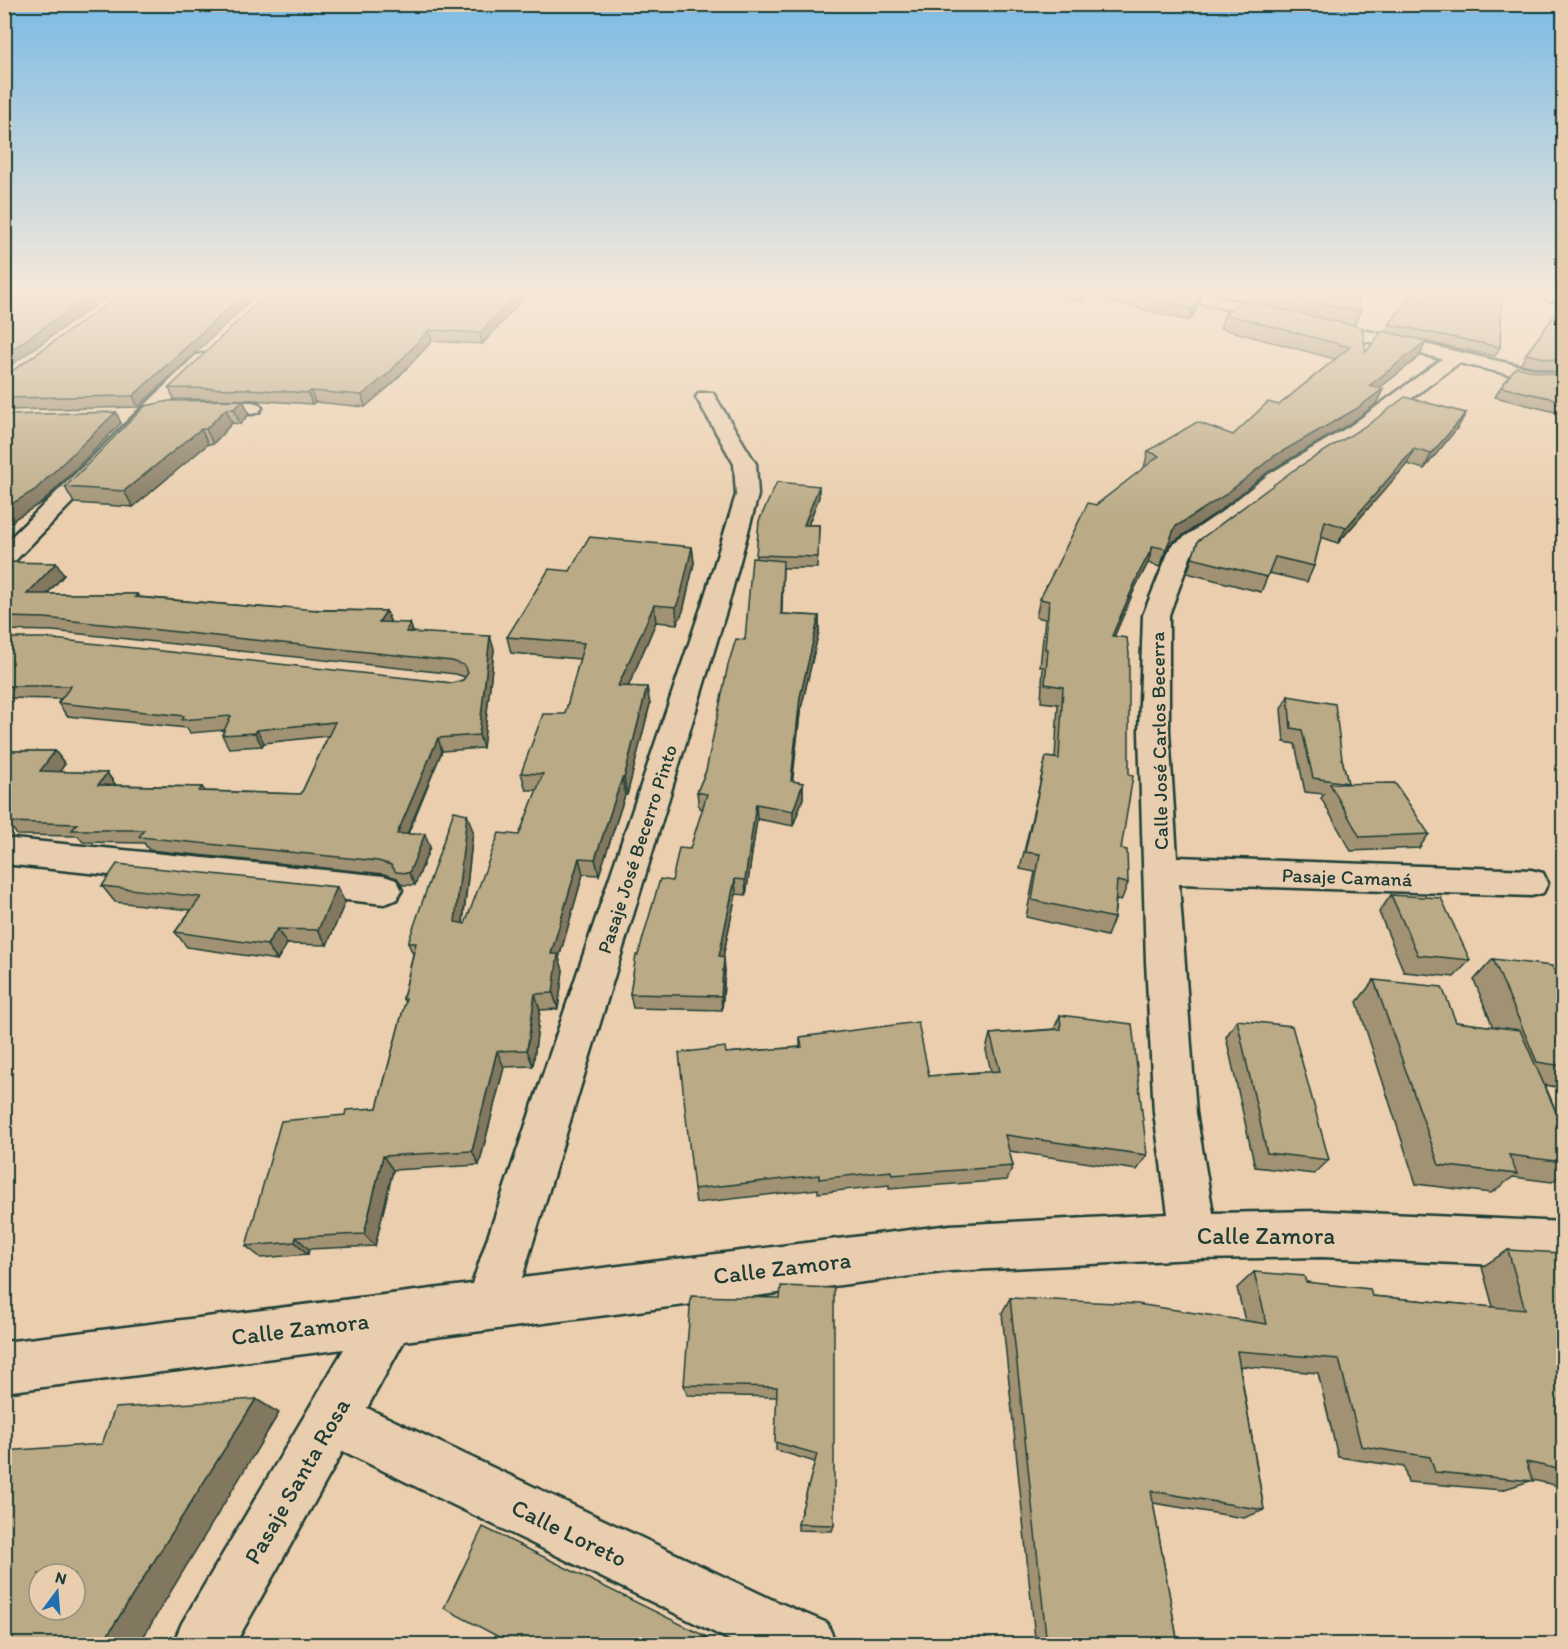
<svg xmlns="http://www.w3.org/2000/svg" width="1568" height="1649" viewBox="0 0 1568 1649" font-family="Itim,sans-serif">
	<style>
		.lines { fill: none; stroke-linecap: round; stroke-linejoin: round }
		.minor-casing { stroke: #1f3d34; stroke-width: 5 }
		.minor { fill: #e8cdaf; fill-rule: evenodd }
		.wall { fill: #a09273; stroke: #1f3d34; stroke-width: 1.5 }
		.shaded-wall { fill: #82775e; stroke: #1f3d34; stroke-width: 1.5 }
		.building { fill: #baaa86; stroke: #1f3d34; stroke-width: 1.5; fill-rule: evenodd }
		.labels { text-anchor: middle; stroke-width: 4.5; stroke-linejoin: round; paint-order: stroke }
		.street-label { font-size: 20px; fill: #1f3d34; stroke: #e8cdaf }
		.near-street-label { font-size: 24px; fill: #1f3d34; stroke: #e8cdaf }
	</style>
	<rect width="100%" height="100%" fill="#eacead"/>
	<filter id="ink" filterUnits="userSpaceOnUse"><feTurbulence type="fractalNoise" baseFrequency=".0167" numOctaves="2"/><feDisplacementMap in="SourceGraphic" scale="12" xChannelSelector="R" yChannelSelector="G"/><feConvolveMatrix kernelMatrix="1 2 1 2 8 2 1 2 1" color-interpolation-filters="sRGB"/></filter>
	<g filter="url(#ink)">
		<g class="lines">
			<g class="minor-casing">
				<g id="minor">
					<path d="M4,290h222l-8,5 -214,2z"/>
					<path d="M1159,290h30l375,86v11l-105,-24 -95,71 -79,50 -49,39 -45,32 -22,60v117l8,125 354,13 12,3 5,10 -5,10 -12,3 -352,-12 17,229 17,100 109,-2 242,11v46l-242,-11 -128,2 -244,12 -546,70 -37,67 406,192 54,23 9,21h-98l-395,-193 -108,193h-62l9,-21 162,-274 -340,43v-50l468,-58 230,-679 34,-110 -2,-31 -38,-67 3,-4h14l43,71 2,31 -30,110 -206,673 428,-53 218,-11 -14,-101 -8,-151 -7,-230 4,-117 28,-69 49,-33 49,-39 81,-48 92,-67 -275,-64z"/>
					<path d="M1535,290h19l10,3v10l-16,-3z"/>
					<path d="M202,354l6,1 3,4 -3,4 -195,200 -9,2v-21l192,-189z"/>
					<path d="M200,401l52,1 7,2 3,4 -3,4 -7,2 -59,-3 -3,-4 3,-4z"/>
					<path d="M4,838l380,38 12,4 6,10 -6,10 -12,4 -380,-40z"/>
				</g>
			</g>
			<use href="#minor" class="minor"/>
		</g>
		<g class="wall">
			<path d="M127,290l11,117 -134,3v-33z"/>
			<path d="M1028,290h161l10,15 -10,16 -99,-25 -9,6z"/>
			<path d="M1253,290h103l4,22 -6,13 12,27 20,-20 3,-8 65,-22 1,-12h47l-2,57 -5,9 -82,-17 13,2 -6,15 -41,32 4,1 -7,15 -27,20 -81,48 -49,39 -49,33 -10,23 -12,-4 -13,25 -21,48 7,213 7,34 -7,18 -5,-1 -2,18 -7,18 -81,-19 9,-45 -15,-3 26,-112 9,1 3,-54 -17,-2 2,-35h-3l5,-48 -9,-2 4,-18 56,-94 48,-37 4,-17 85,-16 46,-30 56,-46 -115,-31 5,-14 25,-12z"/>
			<path d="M523,296v3l-41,45 -50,-3 -40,43 -27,23 -50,-5 -3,2 -60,-4 -78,-1 -5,-11z"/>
			<path d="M1563,304v70l-42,-10 5,-10z"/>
			<path d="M1563,377v37l-68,-17 6,-10z"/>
			<path d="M243,400l6,14 -9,10 -8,-1 -19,21h-5l-75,63 -59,-4 -9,-16z"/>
			<path d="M1466,413l-8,14 -34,42 -17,-5 -69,79 -17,-6 -7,29 -7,16 -38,-9 -8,19 -74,-19 11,-32z"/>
			<path d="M819,486v11l-11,28h11l-2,43h-34l-1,46 37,2v15l-19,82 -8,68 11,2v15l-10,28 -36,-7 -11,76 -10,-1 -13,63 2,14 -3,39 -89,-2 -3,-14 8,-39 34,-74 18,-32 13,-40 -4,-1 -2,-16 9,-21 39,-131 11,-85z"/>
			<path d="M692,547l2,16 -11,48 -6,13 -21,-2 -28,65 22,17 -23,91h-2l-26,80 -16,-1 -24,84 4,12 -5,39 -18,1 -7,56 -29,1 -25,98 -86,5 -18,76 -66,3 -1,5 -47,4 -15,-12 99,-131 32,-7 28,-105 -2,-4 10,-45 -5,-11 65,-112 -10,93h2l54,-89 18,-45h-11l-5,-17 44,-59 15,-55 -69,-6 -4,-16 63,-66z"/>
			<path d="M4,562l60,13 -17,19h90l2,3 143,12 104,2 5,12h19l3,9 81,17 -11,99 -41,3 -34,83 22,13 -15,38h-13l-5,-7 -13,-4 -235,-24 -5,-7 -61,-1 -5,-6 -61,-1 -4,-6h-9v-78h51l10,13 -6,8 48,1 9,12 86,2 3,4 96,3 27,-58 -64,7 -2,3 -33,2 -7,-13 2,-5 -34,3 -3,-5 -120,-12 -9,-13 3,-4 -57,-1v-60l448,45 11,-3 2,-3 -9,-3 -403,-43 -49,-1z"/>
			<path d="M1288,696l54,63 6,24v1l81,50 -10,14 -68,3 -30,-53 3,-4 -19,-2 -10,-48 -11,-2 -3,-33z"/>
			<path d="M102,886l243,16 -18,43 -40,-1 -10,16 -90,-13 -12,-15 16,-22 -76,-8z"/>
			<path d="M1391,895l79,65 -16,17 -50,-5 -25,-60z"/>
			<path d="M1493,959l70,32v97l-18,-3 18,43v46l-11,8 -39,-5 -22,16 -75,-9 -59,-182 17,-22 82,42 37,5 -19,-47z"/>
			<path d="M1060,1015l87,140 -10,15 -128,-19 4,15 -6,14 -118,9v-4l-71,8v-4l-122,14 -2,-14 32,-136 74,-6v-10l129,39 62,-5 -5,-21 4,-16 64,-5z"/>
			<path d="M1237,1020l92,140 -15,14 -59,-7 -29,-130z"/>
			<path d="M1508,1250l55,7v230l-30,-7 -31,10 -94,-8 -4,-15 -66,-10 -20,-84 -78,-7 24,144 -20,8 -91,-15 25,141h-72l-71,-5 -33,-326 8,-15 235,23 -8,-33 17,-16 52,10 66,14 121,11 -11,-40z"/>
			<path d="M780,1298l54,227 -2,6 -34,-1v-6l17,-62 -39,-12 1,-53 -90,-2 -3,-10z"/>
		</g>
		<g class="shaded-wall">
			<path d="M98,290h3l4,8 -101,72v-15z"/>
			<path d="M248,290h14l-124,117 -5,-11z"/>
			<path d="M518,290h10l-5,6v3l-41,45 -2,-11z"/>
			<path d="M1084,290h7l-1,6 -9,6z"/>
			<path d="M1202,293l-3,12 -10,16 4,-12z"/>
			<path d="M429,330l3,11 -40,43 -27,23 -3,-12z"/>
			<path d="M1426,341l-6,15 -57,45 6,-15z"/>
			<path d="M1383,389l-7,15 -27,20 -81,48 -49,39 -49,33 -10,23 6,-18 9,-22 99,-71z"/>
			<path d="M311,391l4,11 -3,2 -4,-11z"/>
			<path d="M243,400l6,14 -9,10 -6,-15z"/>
			<path d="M226,409l6,14 -19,21 -7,-15z"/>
			<path d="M116,412l5,11 -78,79 -27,16 -12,12v-21z"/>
			<path d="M1466,413l-8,14 -34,42 7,-15z"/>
			<path d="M201,429l7,15 -75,63 -9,-16z"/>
			<path d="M1414,449l-7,15 -69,79 8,-15z"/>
			<path d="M819,486v11l-15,39v-11z"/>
			<path d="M1153,546l-5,17 -13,25 -28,66 5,-18 28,-65z"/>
			<path d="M692,547l2,16 -11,48 -6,13 -1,-17z"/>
			<path d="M56,563l8,12 -29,32 -8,-13z"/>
			<path d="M654,605l2,17 -35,81 -3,-17z"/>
			<path d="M386,611l5,13 -12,-2z"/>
			<path d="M819,616v15l-19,82 -9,83v-15l9,-84z"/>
			<path d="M410,623l4,13 -8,-4z"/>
			<path d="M490,636l4,13 -11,99 -4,-13z"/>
			<path d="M647,687l3,17 -23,91 -3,-17z"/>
			<path d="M257,730l7,13 -2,3 -7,-13z"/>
			<path d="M438,738l4,13 -40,95 -5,-12z"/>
			<path d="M55,751l10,13 -15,20 -10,-13z"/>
			<path d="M107,773l9,13 -18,-1z"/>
			<path d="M622,778l3,17 -26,80 -4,-16z"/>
			<path d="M803,783v15l-10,28v-15z"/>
			<path d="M756,804l1,15 -11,76 -1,-15z"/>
			<path d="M467,814l6,17 -12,107 -6,-16z"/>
			<path d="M425,834l5,13 -15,38 -6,-12z"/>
			<path d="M579,858l4,16 -24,84 4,12 -5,39 -5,-16 -2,-39z"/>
			<path d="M735,879l1,15 -16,77 -1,-15z"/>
			<path d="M337,887l8,15 -18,43 -9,-15z"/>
			<path d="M277,929l10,15 -10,16 -10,-15z"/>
			<path d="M724,957l1,14 -3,39 -1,-14z"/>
			<path d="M535,994l5,16 -7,56 -6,-16z"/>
			<path d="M497,1051l7,16 -25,98 -7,-14z"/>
			<path d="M383,1156l10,14 -18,76 -11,-12z"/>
			<path d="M296,1237l13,12 -1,5 -13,-12z"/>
			<path d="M256,1399l23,14 -140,231h-37z"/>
			<path d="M705,1636l3,3 -2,5h-4z"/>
		</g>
		<g class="building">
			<path d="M4,290h94l-94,65z"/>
			<path d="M127,290h121l-115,106 -129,2v-21z"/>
			<path d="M270,290h250l-40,43 -51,-3 -40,43 -27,22 -51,-4 -3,2 -60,-4 -79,-1z"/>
			<path d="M1117,290h72l13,3 -9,16z"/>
			<path d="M1264,290h92l4,22z"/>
			<path d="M1458,290h44l-2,57 -111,-23 23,-29 45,7z"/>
			<path d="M1241,300l121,27 4,25 16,-21 44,10 -57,45 14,3 -27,20 -82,47 -49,39 -50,32 -9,22 -13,-3 -13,25 -28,65 15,2 2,16v121l4,1 -12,73 6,1 1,33 -11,-2 -3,37 -82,-18 8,-46 -15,-2 21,-95 13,2 4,-72 -18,-3 3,-35h-3l4,-48 -9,-2 48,-96 8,2 63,-49 -11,-5 49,-29 36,13 35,-33 11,3 71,-58 -125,-33z"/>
			<path d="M1563,304v58l-37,-8z"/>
			<path d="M1516,367l47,10v24l-62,-14z"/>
			<path d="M1405,397l61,16 -35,41 -17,-5 -68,79 -21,-7 -11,45 -39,-9 -8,20 -75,-19 6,-17 94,-70 80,-49z"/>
			<path d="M243,400l-9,9h-8l-20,20h-5l-77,62 -59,-4 80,-81 24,-5z"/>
			<path d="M116,412l-81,78 -27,16 -4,3v-94z"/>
			<path d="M777,482l42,4 -15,39h15l-1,32 -62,-2 3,-34z"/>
			<path d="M589,537l103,10 -11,47 -5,13 -22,-2 -36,81 29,1 -23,91h-2l-27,81 -16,-1 -28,96h7l-5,39 -18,1 -8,56 -30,1 -25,100 -89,5 -19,78 -68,3 -1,5 -49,4 35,-125 64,-6 1,-5 31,-2 29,-109h-3l13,-56h-8l46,-132 13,3 -12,108 10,2 34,-91 20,2 24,-61 -22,-1 22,-59h22l19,-71 -77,-6 42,-68 21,2z"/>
			<path d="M752,558l31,3 -2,53 38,2 -19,81 -9,84 12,2 -10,28 -37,-7 -11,76 -10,-1 -16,77 5,1 -3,39 -91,-2 6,-39h2l22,-76 12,2 7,-33 11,1 17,-55 -10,-2 9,-21 22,-106 8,-26 9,1z"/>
			<path d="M4,562l52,1 -29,31h110l-2,3 147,12 2,-2 32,3 70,1 -7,11 31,1 -4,9 84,4 -11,99 -41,3 -41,96h28l-16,39 -13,-1 -5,-7 -13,-4 -239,-24 5,-7h-72l5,-6 -71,-2 4,-5h-6v-66h51l-15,20 67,2 -9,12 104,2 -3,4 102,3 34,-72 -78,8 -2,3 -33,2 9,-19 -49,4 2,-4 -126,-13 13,-17h-67v-48h40l408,45 11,-3 5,-7 -4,-8 -12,-4 -407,-43 -41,-1z"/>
			<path d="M1288,696l47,8 7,55 6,24 -35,-5 -11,-48 -11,-2z"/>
			<path d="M1395,783l34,51 -69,3 -30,-53z"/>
			<path d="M117,864l220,23 -19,43 -41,-1 -10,16 -92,-13 26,-35 -99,-11z"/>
			<path d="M1391,895l50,3 29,62 -52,-5z"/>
			<path d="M1493,959l59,7 11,25v75l-26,-4z"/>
			<path d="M1374,980l68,7 14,35 64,8 43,98v34l-54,-7 8,19 -78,-9z"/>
			<path d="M1060,1015l72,9 15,131 -142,-20 8,31 -121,9 -1,-4 -72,8v-4l-125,14 -15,-136 46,-6 1,6 76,-6 -2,-10 118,-15 11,54 71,-5 -10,-37 71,-5z"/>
			<path d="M1237,1020l55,6 37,134 -62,-7z"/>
			<path d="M1508,1250l54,3 1,4v213l-37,-8 7,19 -98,-9 -5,-15 -69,-11 -22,-87 -102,-8 27,159 -113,-19 27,153h-12l-120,-8 -36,-338 127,6 130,20 -13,-52 50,4 2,6 64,7 2,7 153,14z"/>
			<path d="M781,1286l53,2v237l-36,-1 19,-70 -42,-12 2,-55 -93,-2 7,-89 89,2z"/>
			<path d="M256,1399l-154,245h-98v-193l98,-7 13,-36zM39,1574h36v36h-36z"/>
			<path d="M483,1527l222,109 -3,8h-190l-68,-36z"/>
		</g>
	</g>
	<linearGradient id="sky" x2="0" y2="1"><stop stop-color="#7dbbe4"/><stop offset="0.56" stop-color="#f6e9da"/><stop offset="1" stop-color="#f6e9da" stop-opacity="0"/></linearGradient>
	<rect width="1568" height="521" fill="url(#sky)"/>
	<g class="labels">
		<g class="street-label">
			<text transform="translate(1159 741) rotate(-91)" y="7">Calle José Carlos Becerra</text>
			<text transform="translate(637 849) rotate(-72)" y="7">Pasaje José Becerro Pinto</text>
			<text transform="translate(1347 877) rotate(2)" y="7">Pasaje Camaná</text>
		</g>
		<g class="near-street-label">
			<text x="1266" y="1244">Calle Zamora</text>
			<text transform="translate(782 1268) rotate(-7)" y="8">Calle Zamora</text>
			<text transform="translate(300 1329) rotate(-7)" y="8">Calle Zamora</text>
			<text transform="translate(297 1481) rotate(-60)" y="8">Pasaje Santa Rosa</text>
			<text transform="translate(569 1533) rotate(26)" y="8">Calle Loreto</text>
		</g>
	</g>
	<rect width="1568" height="1649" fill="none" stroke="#e8cdaf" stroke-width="24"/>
	<rect x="12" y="12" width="1544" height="1625" fill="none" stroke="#1f3d34" stroke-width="2" filter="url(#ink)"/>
	<g transform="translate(57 1592) rotate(16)"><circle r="28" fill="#e8cdaf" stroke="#98937e" stroke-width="1.5"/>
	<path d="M0-4.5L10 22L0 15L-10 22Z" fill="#1f6fb2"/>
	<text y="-9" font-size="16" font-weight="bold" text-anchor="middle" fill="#1f3d34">N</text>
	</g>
</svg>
